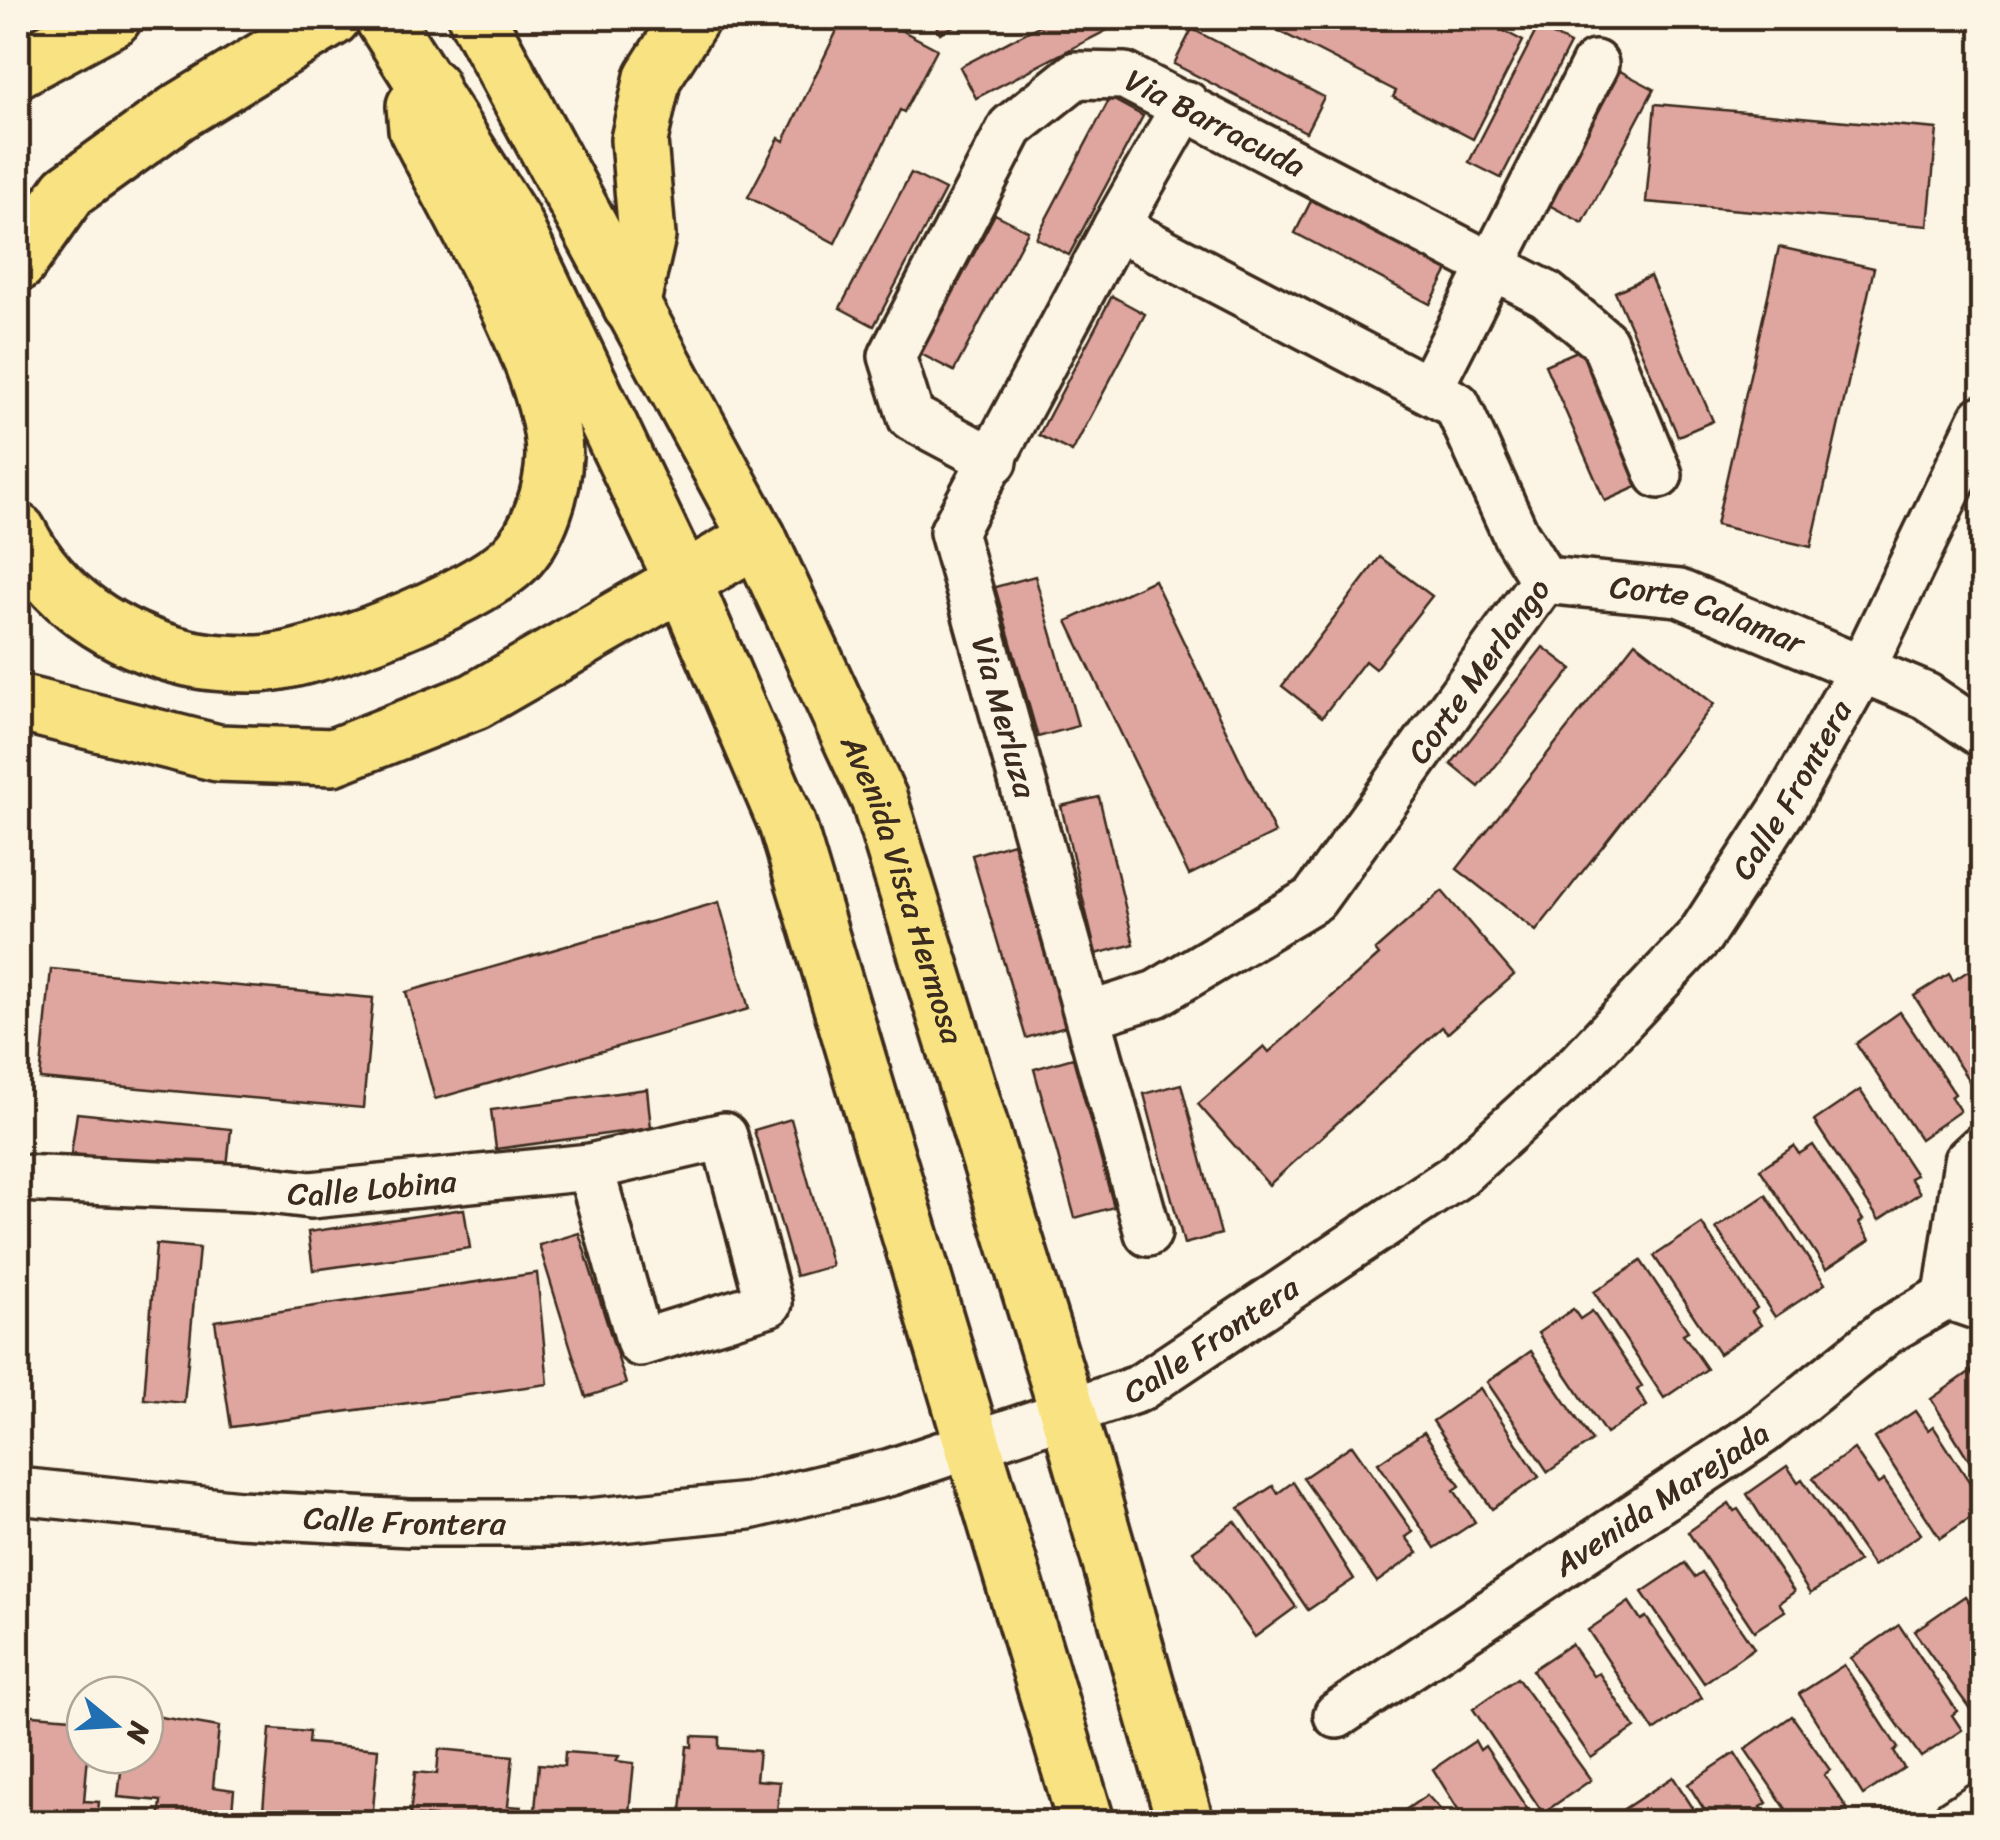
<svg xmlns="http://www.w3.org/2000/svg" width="2000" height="1840" viewBox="0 0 2000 1840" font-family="Sriracha,sans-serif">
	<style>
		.building { fill: #dfa59f; stroke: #3b2a1e; stroke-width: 2.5 }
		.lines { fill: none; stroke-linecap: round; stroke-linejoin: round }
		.minor-casing { stroke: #3b2a1e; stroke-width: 52 }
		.major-casing { stroke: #3b2a1e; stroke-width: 62 }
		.highway-casing { stroke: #3b2a1e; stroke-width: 62 }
		.minor { stroke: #fcf5e5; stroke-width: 45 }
		.major { stroke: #f8e281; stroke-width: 55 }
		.highway { stroke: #f8e281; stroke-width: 55 }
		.labels { text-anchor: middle; stroke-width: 9; stroke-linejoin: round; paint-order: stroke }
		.street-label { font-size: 32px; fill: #3b2a1e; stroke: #fcf5e5 }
	</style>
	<rect width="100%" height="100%" fill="#fcf5e5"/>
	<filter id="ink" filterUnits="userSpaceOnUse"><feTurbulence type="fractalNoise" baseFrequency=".01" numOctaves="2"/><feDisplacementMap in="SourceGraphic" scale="20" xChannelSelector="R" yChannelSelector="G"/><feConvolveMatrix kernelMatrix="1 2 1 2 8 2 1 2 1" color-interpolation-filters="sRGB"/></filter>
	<g filter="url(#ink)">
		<g class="building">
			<path d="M843,18h35l59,31 -33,63 -4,-2 -65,133 -87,-46 31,-59 5,3z"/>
			<path d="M932,18h37l-29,15z"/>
			<path d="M1054,18h56l5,8 -139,72 -16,-31z"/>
			<path d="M1242,18h237l44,23 -50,98 -80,-42 3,-6 -127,-65 -2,4z"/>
			<path d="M1538,27l32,17 -69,134 -32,-16z"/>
			<path d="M1192,29l132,68 -18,35 -132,-68z"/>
			<path d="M1620,71l34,18 -71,134 -34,-18z"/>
			<path d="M1110,98l33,18 -74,139 -33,-17z"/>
			<path d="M1655,104l282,25 -9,97 -282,-24z"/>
			<path d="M911,173l34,17 -71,136 -34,-18z"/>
			<path d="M1312,199l136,71 -18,34 -135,-71z"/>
			<path d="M995,214l33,17 -74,140 -33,-17z"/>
			<path d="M1779,247l95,21 -63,279 -95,-22z"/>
			<path d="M1650,276l63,145 -35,15 -63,-144z"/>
			<path d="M1112,296l33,18 -73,138 -33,-17z"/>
			<path d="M1582,349l59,136 -36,16 -60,-136z"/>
			<path d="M1380,557l52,39 -57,73 -10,-8 -43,56 -40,-31z"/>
			<path d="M1035,576l43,150 -40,11 -43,-150z"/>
			<path d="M1154,580l121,253 -86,42 -122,-254z"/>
			<path d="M1635,642l79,62 -178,227 -79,-62z"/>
			<path d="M1543,647l29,22 -93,118 -28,-23z"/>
			<path d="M1099,797l35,147 -38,10 -35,-148z"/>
			<path d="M1013,843l53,183 -40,12 -54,-183z"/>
			<path d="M1442,891l72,84 -66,58 -6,-6 -173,158 -71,-81 66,-58 5,6 110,-97 -4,-5z"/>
			<path d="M719,902l30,107 -314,90 -29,-107z"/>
			<path d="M51,969l322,29 -10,110 -323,-29z"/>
			<path d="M1968,971l14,22v108l-68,-105 35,-22 4,7z"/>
			<path d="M1900,1012l55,82 -4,3 9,14 -40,28 -64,-96z"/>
			<path d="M1073,1058l41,149 -39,11 -41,-149z"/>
			<path d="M1181,1084l40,150 -37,10 -40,-150z"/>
			<path d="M647,1089l4,39 -155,21 -5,-39z"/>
			<path d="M1860,1090l56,85 -6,3 10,15 -41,27 -65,-99z"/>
			<path d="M77,1113l154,16 -4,38 -156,-13z"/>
			<path d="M791,1119l41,147 -36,10 -42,-146z"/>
			<path d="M1813,1145l50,75 -4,3 11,17 -44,29 -66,-100 34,-23 5,8z"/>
			<path d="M1766,1195l59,89 -50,33 -59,-89z"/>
			<path d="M464,1209l6,39 -157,22 -5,-38z"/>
			<path d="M1702,1224l55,84 -5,4 9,13 -42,29 -65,-98z"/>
			<path d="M579,1233l47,151 -40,13 -47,-152z"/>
			<path d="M156,1244l43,4 -15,155 -40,-4z"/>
			<path d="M1641,1261l47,70 -5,3 24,35 -43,29 -70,-106z"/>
			<path d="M537,1273l11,111 -317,43 -16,-106z"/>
			<path d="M1573,1309l7,10 12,-8 50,75 -5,4 10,16 -41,28 -68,-101z"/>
			<path d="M1531,1351l61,90 -44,31 -61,-90z"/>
			<path d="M1971,1371l8,11 3,-2v101l-51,-82z"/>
			<path d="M1480,1388l59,89 -47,32 -59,-88z"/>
			<path d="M1915,1411l13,19 5,-4 49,75v9l-42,28 -65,-100z"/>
			<path d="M1424,1432l36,54 -6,4 21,32 -40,26 -57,-85z"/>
			<path d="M1352,1445l61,87 -7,5 12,16 -41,29 -74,-104z"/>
			<path d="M1854,1449l24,35 6,-4 37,54 -48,32 -60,-88z"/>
			<path d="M1787,1466l11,16 4,-3 56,83 -48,32 -63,-100z"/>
			<path d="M1293,1482l61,97 -46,31 -69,-102 34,-22 5,7z"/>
			<path d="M1729,1503l5,8 4,-2 56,83 -15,11 6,8 -31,20 -66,-99z"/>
			<path d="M1235,1521l61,86 -41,30 -62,-86z"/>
			<path d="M1685,1563l10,14 7,-5 52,76 -50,35 -62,-91z"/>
			<path d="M1965,1596l17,26v95l-4,3 -64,-89z"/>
			<path d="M1629,1602l12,18 5,-3 56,81 -48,33 -66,-101z"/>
			<path d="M1899,1625l58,86 -5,4 10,15 -41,27 -70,-99z"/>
			<path d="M1571,1644l22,32 6,-3 36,55 -44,30 -59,-88z"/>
			<path d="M1844,1665l54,83 -4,4 10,16 -41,27 -64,-101z"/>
			<path d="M1517,1678l74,102 -48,33 -70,-104z"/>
			<path d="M20,1714l65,5 3,36 -4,46 15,1 -2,20h-79z"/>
			<path d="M149,1715l70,12 -6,60 21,3 -3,32h-72l2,-21 -43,-4 5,-42h22z"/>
			<path d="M1792,1716l38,54 -6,5 23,33 -20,14h-32l-50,-73z"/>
			<path d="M270,1729l39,3 -1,11 70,6 -6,73h-61l-9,-4v4h-40z"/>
			<path d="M692,1736l27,1v11l40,3 -3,29 24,2 -4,40h-105h9l7,-76 5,1z"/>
			<path d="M1475,1741l5,9 5,-4 51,76h-70l-33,-53z"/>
			<path d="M439,1749l74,7 -5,50 13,1 -2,15h-74v-4l-35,-3 5,-43 22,2z"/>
			<path d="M565,1752l54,4 -3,5 18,2 -6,59h-94l5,-58 25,2z"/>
			<path d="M1735,1753l32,50 -6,4 10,15h-59l-24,-38z"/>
			<path d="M1673,1777l29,45h-70l-8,-13z"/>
			<path d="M1427,1795l25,27h-64z"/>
		</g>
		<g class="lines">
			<g class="minor-casing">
				<g id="minor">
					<path id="s1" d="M1116,227l-163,305 195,701"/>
					<path d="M1429,389l166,-325"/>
					<path id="s2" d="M994,461l-83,-44 -19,-61 119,-229 65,-52 49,1 421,218 58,48 55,133"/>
					<path id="s3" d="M1544,580l135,13 247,103 56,38"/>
					<path id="s4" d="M1090,1015l66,-21 158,-95 230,-319 -28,-45 -59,-130 -341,-178 70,-123"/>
					<path id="s5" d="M18,1178l234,10 59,7 279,-28 134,-31 45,167 -129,40 -50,-176"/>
					<path d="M1947,1296l20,-135 15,-14"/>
					<path id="s6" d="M18,1491l222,23 170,9h169l170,-17 142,-34 247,-83 320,-214 122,-111 120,-128 86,-132 76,-135 120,-250"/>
					<path id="s7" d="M1337,1715l426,-284 124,-100 60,-35 35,12"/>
					<path d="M1954,1822l28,-18"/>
				</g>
			</g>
			<g class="major-casing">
				<g id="major">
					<path d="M383,18l129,203 172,362 103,241 299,998"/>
					<path id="s8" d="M477,18l281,520 121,261 190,617 116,406"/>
				</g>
			</g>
			<g class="highway-casing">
				<g id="highway">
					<path d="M18,69l95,-51"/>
					<path d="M18,263l51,-72 108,-78 155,-95"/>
					<path d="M631,306l16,-70 -8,-96 14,-63 38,-59"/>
					<path d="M18,532c34,67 97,109 170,126 21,5 47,6 68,6 58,-1 216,-64 258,-104 25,-25 39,-70 40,-104 0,-88 -96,-245 -137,-327l-2,-23 15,-20"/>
					<path d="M18,703l200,50 115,4 142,-56 283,-163"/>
				</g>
			</g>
			<use href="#minor" class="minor"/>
			<use href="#major" class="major"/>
			<use href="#highway" class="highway"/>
		</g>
	</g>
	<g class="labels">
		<g class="street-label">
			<text dy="11" stroke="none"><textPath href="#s2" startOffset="650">Via Barracuda</textPath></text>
			<text dy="11" stroke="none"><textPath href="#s3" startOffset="168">Corte Calamar</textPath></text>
			<text dy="11" stroke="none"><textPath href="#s4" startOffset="535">Corte Merlango</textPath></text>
			<text dy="11" stroke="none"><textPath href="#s1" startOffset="538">Via Merluza</textPath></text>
			<text dy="11" stroke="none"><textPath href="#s6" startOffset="2038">Calle Frontera</textPath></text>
			<text dy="11" stroke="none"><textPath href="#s8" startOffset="972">Avenida Vista Hermosa</textPath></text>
			<text dy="11" stroke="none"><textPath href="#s5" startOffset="355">Calle Lobina</textPath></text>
			<text dy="11" stroke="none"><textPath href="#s6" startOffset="1228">Calle Frontera</textPath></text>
			<text dy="11" stroke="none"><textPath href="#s7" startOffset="390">Avenida Marejada</textPath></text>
			<text dy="11" stroke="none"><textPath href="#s6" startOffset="388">Calle Frontera</textPath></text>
		</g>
	</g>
	<rect width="2000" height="1840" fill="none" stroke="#fcf5e5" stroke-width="60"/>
	<rect x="30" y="30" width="1940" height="1780" fill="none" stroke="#3b2a1e" stroke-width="4" filter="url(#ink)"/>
	<g transform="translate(115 1725) rotate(108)"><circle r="48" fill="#fcf5e5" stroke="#afa495" stroke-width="2.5"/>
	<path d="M0-8L18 38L0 25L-18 38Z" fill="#1f6fb2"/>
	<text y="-15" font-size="28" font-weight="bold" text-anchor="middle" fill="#3b2a1e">N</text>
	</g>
</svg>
